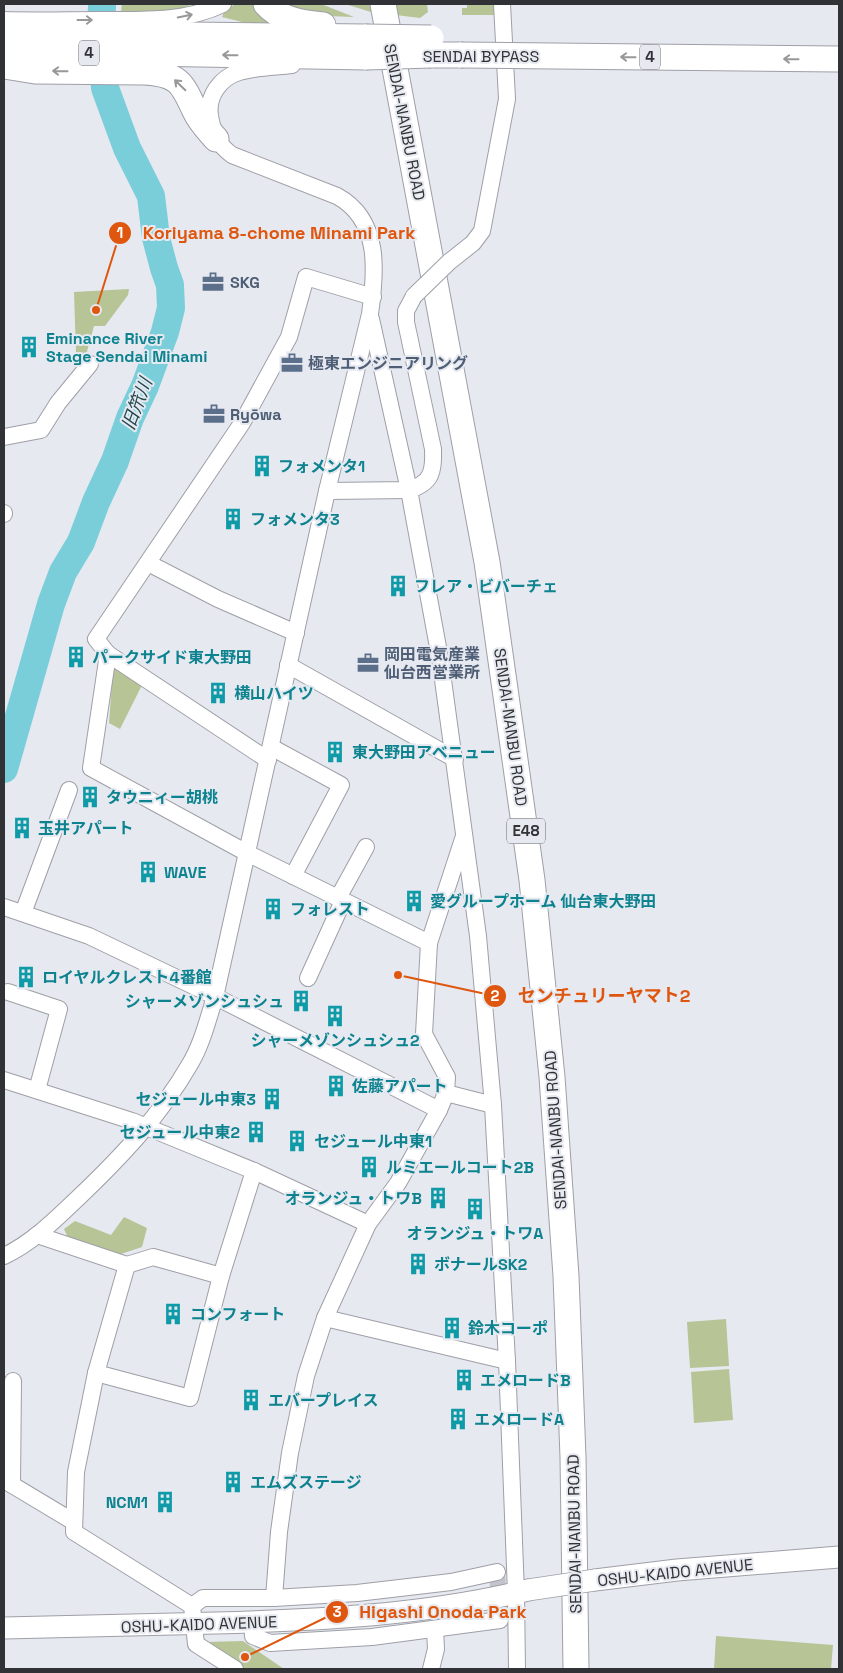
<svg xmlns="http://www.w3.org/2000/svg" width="843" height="1673" viewBox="0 0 843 1673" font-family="'Space Grotesk','Noto Sans JP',sans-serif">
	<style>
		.green { fill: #b6c496 }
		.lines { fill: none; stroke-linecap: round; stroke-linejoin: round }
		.river { stroke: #7aceda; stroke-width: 28 }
		.minor-tunnel { stroke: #c3c4cb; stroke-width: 16; stroke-dasharray: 16 8; stroke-linecap: butt }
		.minor-casing { stroke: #9e9fa7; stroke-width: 18 }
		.major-casing { stroke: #9e9fa7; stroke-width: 23 }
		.highway-casing { stroke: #9e9fa7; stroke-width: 27 }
		.minor { stroke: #fff; stroke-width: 16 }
		.major { stroke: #fff; stroke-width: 21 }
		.highway { stroke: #fff; stroke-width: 25 }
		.minor-bridge-casing { stroke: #9e9fa7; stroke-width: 18; stroke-linecap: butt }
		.major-bridge-casing { stroke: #9e9fa7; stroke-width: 23; stroke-linecap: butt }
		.highway-bridge-casing { stroke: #9e9fa7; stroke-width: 27; stroke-linecap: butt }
		.minor-bridge { stroke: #fff; stroke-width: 16 }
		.major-bridge { stroke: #fff; stroke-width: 21 }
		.highway-bridge { stroke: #fff; stroke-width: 25 }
		.oneway { stroke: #98989a }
		.labels { text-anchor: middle; stroke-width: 4; stroke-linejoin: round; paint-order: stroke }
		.shield { fill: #e7e9f1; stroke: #68696d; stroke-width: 1 }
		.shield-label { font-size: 15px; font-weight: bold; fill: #313235 }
		.street-label { font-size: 16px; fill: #313235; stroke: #e7e9f1 }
		.service-label { font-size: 16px; font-weight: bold; fill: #4e5e75; stroke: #e7e9f1; text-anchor: start }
		.culture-label { font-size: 16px; font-weight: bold; fill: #0d838f; stroke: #e7e9f1; text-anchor: start }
		.water-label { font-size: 18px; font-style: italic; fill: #234a4f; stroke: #e7e9f1 }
		.leader { fill: none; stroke: #df570e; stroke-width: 2 }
		.callout-dot { fill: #df570e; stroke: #e7e9f1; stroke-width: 2 }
		.mark-label { font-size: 15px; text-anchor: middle; font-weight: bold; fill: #fff }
		.callout-label { font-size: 18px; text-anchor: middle; font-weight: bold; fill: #df570e; stroke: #e7e9f1; stroke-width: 4; stroke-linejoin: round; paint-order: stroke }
	</style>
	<rect width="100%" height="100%" fill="#e7e9f1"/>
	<g class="green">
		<path d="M122,4h71l-16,6 -56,2z"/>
		<path d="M235,4h20l21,22 -34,-4 -20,-5 2,-5z"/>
		<path d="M283,4h38l33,13 -27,-1 -20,-3z"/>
		<path d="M345,4h27l2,9z"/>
		<path d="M394,4h33l1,8 -8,6 -24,-3z"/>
		<path d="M467,4h27l1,11h-33v-7h5z"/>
		<path d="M129,289l-1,6 -23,31h-11l-8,29 -10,-1 -2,-62z"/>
		<path d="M119,667l24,16 -23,46 -11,-6 4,-53z"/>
		<path d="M124,1217l23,11 -5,19 -24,8 -50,-17 -4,-9 11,-8 36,14z"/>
		<path d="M726,1319l3,47 -39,2 -3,-46z"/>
		<path d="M729,1369l4,51 -39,3 -3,-51z"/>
		<path d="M716,1636l117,9 -2,24h-117z"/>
		<path d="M243,1641l41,28h-40l-39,-24v-3z"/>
	</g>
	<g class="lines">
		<path class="river" d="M4,769l47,-165 12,-32 18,-30 15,-40 19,-41 15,-43 15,-32 20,-54 6,-24 -1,-23 -6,-17 -8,-30 -5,-42 -24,-48 -22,-60 -4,-41 1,-43"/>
		<path class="minor-tunnel" d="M497,1572l3,48"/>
		<g class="minor-casing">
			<g id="minor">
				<path d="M4,20c33,1 66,0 99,0 40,0 83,2 120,-16"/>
				<path d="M449,262l24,-19 9,-12 25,-132 -5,-95"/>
				<path d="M371,319l38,171 31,168 38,278 15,169 14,256 9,232 1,76"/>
				<path d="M4,437l37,-7 17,-27 32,-39"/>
				<path d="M327,491l82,-1c23,-7 25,-19 24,-41l-27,-127v-11l8,-15"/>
				<path d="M4,514v-1"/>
				<path d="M148,563l70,36 78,34"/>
				<path d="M108,654l-12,-15 146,-216 47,-86 17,-60 67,20"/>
				<path d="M288,665l167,94"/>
				<path d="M271,747l70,38 -48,91"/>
				<path d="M268,760l-160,-106 -17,114 156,85 182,90"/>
				<path d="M338,898l28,-51"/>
				<path d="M4,907l85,29 117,56 233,118"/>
				<path d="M23,913l46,-123"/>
				<path d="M308,978l35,-77"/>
				<path d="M8,992l51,17 -22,81"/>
				<path d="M4,1080l128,41 122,50 -33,105 -31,122 -94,-25"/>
				<path d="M446,1093l47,12"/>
				<path d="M254,1171l114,53"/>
				<path d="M37,1235l90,30 -31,108 -20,99 -2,60 118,74 4,38 39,25"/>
				<path d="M4,1256c28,-13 52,-37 74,-58 43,-41 82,-82 112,-134 12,-20 18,-45 25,-67l112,-506 43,-177c6,-42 11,-94 -33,-118l-105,-41c-14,-10 -19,-22 -22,-39 -3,-20 10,-38 29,-44 16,-5 36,-5 53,-7"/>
				<path d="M127,1265l26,-8 68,19"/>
				<path d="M325,1318l182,43"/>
				<path d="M4,1480l70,42"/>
				<path d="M12,1485l1,-104"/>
				<path d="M274,1598l5,-66 11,-79 16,-77 19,-58 43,-94 30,-41 41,-73 7,-17 1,-16 -23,-43 5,-91 34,-104"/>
				<path d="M192,1606l11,-8h71l83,-5 94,-11 46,-10"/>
				<path d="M252,1622l1,14 17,7 102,-6 128,-17"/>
				<path d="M431,1669l5,-20 -1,-20"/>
			</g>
		</g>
		<g class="major-casing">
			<g id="major">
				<path d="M595,1580l82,-10 162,-13"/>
				<path d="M4,1628c70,-1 141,-3 212,-5 104,-3 210,-8 312,-33"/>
			</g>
		</g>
		<g class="highway-casing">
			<g id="highway">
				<path d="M266,4c14,16 37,19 57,21"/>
				<path d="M383,4l104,558 45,318 20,197 14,199 7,181 3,212"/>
				<path d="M4,33l362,4"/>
				<path d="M4,53h140l222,4"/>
				<path d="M431,55h30"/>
				<path d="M4,66l31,5 109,1c34,2 38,10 51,39 5,11 13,19 21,28"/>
			</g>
		</g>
		<use href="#minor" class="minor"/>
		<use href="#major" class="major"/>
		<use href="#highway" class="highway"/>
		<g class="minor-bridge-casing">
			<path id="minor-bridge" d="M414,296l35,-34"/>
		</g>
		<g class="major-bridge-casing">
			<path id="major-bridge" d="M528,1590l67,-10"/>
		</g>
		<g class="highway-bridge-casing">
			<g id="highway-bridge">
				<path d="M366,37l65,1"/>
				<path d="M461,55l378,4"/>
				<path d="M366,57l65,-2"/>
			</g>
		</g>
		<use href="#minor-bridge" class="minor-bridge"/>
		<use href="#major-bridge" class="major-bridge"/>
		<use href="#highway-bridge" class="highway-bridge"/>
	</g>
	<defs><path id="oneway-shaft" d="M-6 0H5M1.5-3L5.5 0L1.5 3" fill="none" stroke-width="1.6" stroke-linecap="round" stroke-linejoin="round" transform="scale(1.25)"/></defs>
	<g class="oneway">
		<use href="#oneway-shaft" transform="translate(185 16) rotate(-11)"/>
		<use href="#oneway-shaft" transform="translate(85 20)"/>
		<use href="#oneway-shaft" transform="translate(230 55) rotate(-179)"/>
		<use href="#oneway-shaft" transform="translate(628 57) rotate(-179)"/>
		<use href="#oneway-shaft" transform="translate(791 59) rotate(-179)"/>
		<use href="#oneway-shaft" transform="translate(60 71) rotate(-179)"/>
		<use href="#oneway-shaft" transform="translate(180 85) rotate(-136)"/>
	</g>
	<defs>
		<g id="office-bare" transform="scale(1.725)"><path d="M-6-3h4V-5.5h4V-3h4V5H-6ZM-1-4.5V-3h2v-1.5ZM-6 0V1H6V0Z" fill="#5c6f8a" stroke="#e7e9f1" stroke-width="2.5" paint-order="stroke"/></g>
		<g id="building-bare" transform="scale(1.725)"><path d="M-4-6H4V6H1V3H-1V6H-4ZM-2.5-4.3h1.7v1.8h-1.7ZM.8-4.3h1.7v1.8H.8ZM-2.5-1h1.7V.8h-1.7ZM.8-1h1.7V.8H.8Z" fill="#0f9aa8" stroke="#e7e9f1" stroke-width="2.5" paint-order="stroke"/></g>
	</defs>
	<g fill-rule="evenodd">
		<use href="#office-bare" x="213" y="282"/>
		<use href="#building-bare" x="29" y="347"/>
		<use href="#office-bare" x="292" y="363"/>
		<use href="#office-bare" x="214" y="414"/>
		<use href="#building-bare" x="262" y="466"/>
		<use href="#building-bare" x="233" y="519"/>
		<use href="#building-bare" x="398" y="586"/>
		<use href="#building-bare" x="76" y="657"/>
		<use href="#office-bare" x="368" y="663"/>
		<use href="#building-bare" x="218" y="693"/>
		<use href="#building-bare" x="335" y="752"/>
		<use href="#building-bare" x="90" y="797"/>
		<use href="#building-bare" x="22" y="828"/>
		<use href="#building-bare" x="148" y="872"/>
		<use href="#building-bare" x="414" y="901"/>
		<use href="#building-bare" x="273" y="909"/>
		<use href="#building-bare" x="26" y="977"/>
		<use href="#building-bare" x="301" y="1001"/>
		<use href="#building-bare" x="335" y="1016"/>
		<use href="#building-bare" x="336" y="1086"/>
		<use href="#building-bare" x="272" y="1099"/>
		<use href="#building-bare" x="256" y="1132"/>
		<use href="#building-bare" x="297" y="1141"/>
		<use href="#building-bare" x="369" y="1167"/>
		<use href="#building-bare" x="438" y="1198"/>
		<use href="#building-bare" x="475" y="1209"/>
		<use href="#building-bare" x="418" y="1264"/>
		<use href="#building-bare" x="173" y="1314"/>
		<use href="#building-bare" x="452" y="1328"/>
		<use href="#building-bare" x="464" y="1380"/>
		<use href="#building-bare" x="251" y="1400"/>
		<use href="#building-bare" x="458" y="1419"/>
		<use href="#building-bare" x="233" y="1482"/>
		<use href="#building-bare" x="165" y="1502"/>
	</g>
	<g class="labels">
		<g class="shield">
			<rect x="79" y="40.5" width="20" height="25" rx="4"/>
			<rect x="640" y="44.5" width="20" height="25" rx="4"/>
			<rect x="507" y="818.5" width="38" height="25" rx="4"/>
		</g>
		<g class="shield-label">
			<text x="89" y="58">4</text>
			<text x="650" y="62">4</text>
			<text x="526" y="836">E48</text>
		</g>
		<g class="street-label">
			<text x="481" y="62">SENDAI BYPASS</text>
			<text transform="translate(405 122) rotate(79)" y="6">SENDAI-NANBU ROAD</text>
			<text transform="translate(511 727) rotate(82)" y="6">SENDAI-NANBU ROAD</text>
			<text transform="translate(555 1130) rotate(-94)" y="6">SENDAI-NANBU ROAD</text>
			<text transform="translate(574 1534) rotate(-91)" y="6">SENDAI-NANBU ROAD</text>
			<text transform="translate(675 1572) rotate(-6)" y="6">OSHU-KAIDO AVENUE</text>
			<text transform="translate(199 1624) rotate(-2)" y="6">OSHU-KAIDO AVENUE</text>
		</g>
		<g class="service-label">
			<text x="230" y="288">SKG</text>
			<text x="308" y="369">極東エンジニアリング</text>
			<text x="230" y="420">Ryōwa</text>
			<text x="384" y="660">岡田電気産業<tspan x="384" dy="18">仙台西営業所</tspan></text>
		</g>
		<g class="culture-label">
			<text x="46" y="344">Eminance River<tspan x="46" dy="18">Stage Sendai Minami</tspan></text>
			<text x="278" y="472">フォメンタ1</text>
			<text x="250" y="525">フォメンタ3</text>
			<text x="414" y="592">フレア・ビバーチェ</text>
			<text x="92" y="663">パークサイド東大野田</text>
			<text x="234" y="699">横山ハイツ</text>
			<text x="352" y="758">東大野田アベニュー</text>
			<text x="106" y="803">タウニィー胡桃</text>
			<text x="38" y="834">玉井アパート</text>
			<text x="164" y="878">WAVE</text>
			<text x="430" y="907">愛グループホーム 仙台東大野田</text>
			<text x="290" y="915">フォレスト</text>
			<text x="42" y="983">ロイヤルクレスト4番館</text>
			<text x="284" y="1007" text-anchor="end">シャーメゾンシュシュ</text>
			<text x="335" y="1046" text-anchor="middle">シャーメゾンシュシュ2</text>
			<text x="352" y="1092">佐藤アパート</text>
			<text x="256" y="1105" text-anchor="end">セジュール中東3</text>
			<text x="240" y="1138" text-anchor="end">セジュール中東2</text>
			<text x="314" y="1147">セジュール中東1</text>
			<text x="386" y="1173">ルミエールコート2B</text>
			<text x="422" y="1204" text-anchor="end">オランジュ・トワB</text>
			<text x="475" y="1239" text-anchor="middle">オランジュ・トワA</text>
			<text x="434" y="1270">ボナールSK2</text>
			<text x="190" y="1320">コンフォート</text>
			<text x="468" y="1334">鈴木コーポ</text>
			<text x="480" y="1386">エメロードB</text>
			<text x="268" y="1406">エバープレイス</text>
			<text x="474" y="1425">エメロードA</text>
			<text x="250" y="1488">エムズステージ</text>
			<text x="148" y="1508" text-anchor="end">NCM1</text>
		</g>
		<g class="water-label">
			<text transform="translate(137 404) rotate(-69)" y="6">旧笊川</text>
		</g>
	</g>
	<path class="leader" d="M96 310L120 233M398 975L495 996M245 1657L337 1612"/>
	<g class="callout-dot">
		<circle cx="96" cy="310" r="5"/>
		<circle cx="398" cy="975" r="5"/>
		<circle cx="245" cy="1657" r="5"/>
		<circle cx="120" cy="233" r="12"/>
		<circle cx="495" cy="996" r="12"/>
		<circle cx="337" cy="1612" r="12"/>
	</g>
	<g class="mark-label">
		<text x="120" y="238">1</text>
		<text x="495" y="1001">2</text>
		<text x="337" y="1617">3</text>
	</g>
	<g class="callout-label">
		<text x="279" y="239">Koriyama 8-chome Minami Park</text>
		<text x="604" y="1002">センチュリーヤマト2</text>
		<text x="443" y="1618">Higashi Onoda Park</text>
	</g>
	<rect width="843" height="1673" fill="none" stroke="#313235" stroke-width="10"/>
</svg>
